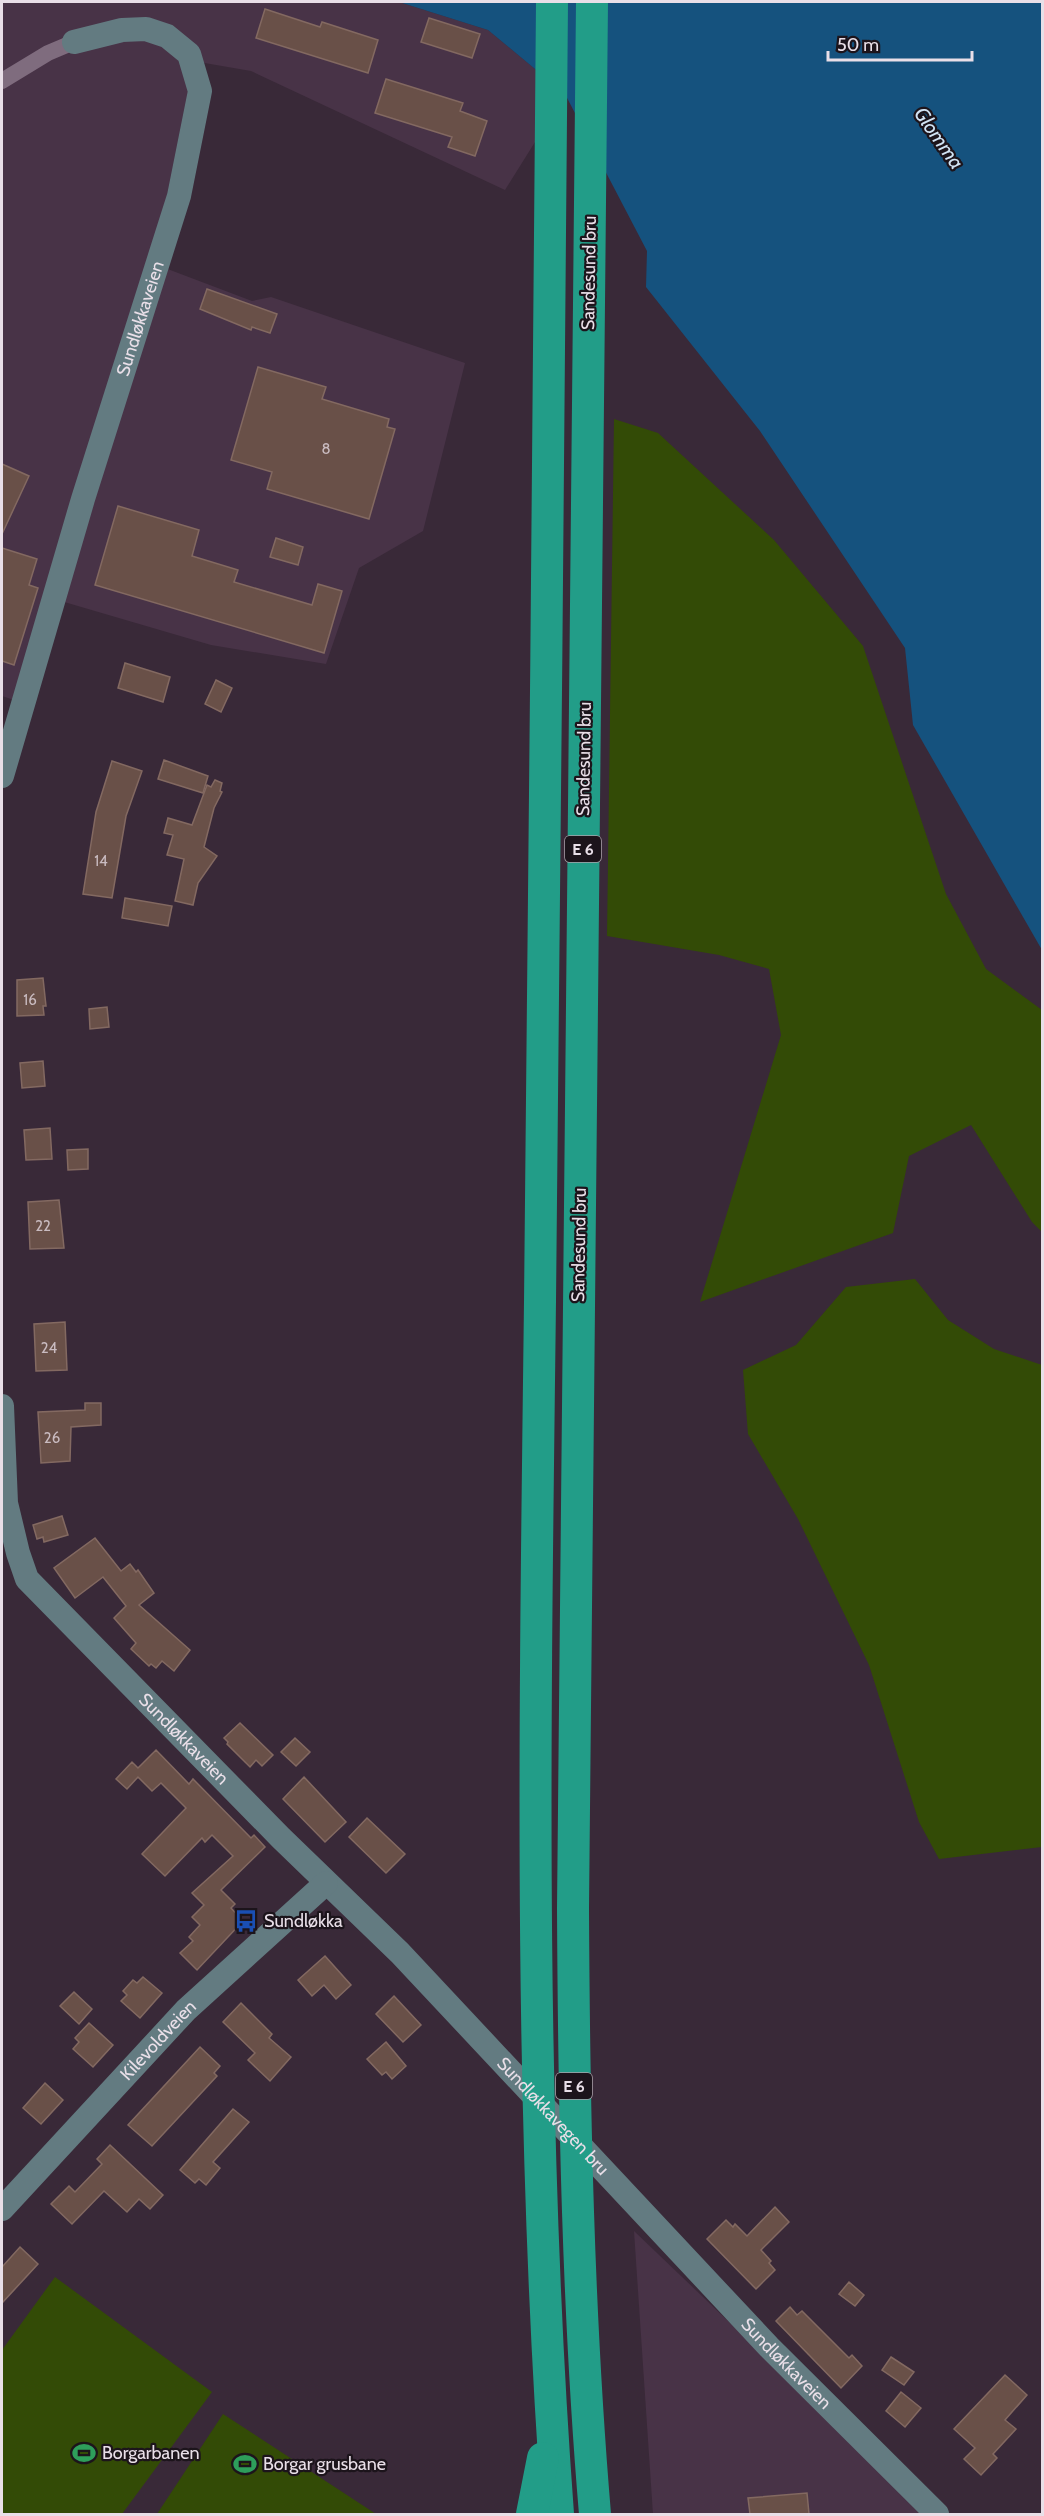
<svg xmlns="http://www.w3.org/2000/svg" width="1044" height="2516" viewBox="0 0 1044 2516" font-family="Cabin,sans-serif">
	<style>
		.built { fill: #483347 }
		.green { fill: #334b06 }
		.water { fill: #15527e }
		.building { fill: #695048; stroke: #836961; stroke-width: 1.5 }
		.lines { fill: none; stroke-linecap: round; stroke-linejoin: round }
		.street { stroke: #7f6c7e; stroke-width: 16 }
		.secondary { stroke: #637b81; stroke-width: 24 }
		.highway { stroke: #229d88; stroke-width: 32 }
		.labels { text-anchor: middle; stroke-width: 4.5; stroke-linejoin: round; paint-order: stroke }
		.number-label { font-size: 15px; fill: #c9bbc0 }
		.shield { fill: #1c141b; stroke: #aca2aa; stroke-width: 1.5 }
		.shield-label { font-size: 16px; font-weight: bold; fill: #e9dfe8 }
		.street-label { font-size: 18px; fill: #e9dfe8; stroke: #1c141b }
		.poi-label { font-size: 18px; fill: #e9dfe8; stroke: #1c141b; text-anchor: start }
		.water-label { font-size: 20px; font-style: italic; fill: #d2e4f5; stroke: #1c141b }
	</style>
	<rect width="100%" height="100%" fill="#392938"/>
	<g class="built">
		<path d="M2,2h397l89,28 77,64 -60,96 -254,-119 -58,-10 7,30 -43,174 95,36 19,-4 194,66 -42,168 -64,37 -33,96 -115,-19 -157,-46 -31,104 -21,-7z"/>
		<path d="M634,2231l163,156 128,127h-272z"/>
	</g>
	<g class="green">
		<path d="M614,419l44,14 116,107 89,106 83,248 40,75 56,41v222l-10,-10 -61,-97 -62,31 -16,77 -193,69 81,-267 -12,-66 -50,-14 -112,-19z"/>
		<path d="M915,1279l33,41 46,29 48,16v482l-103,12 -20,-37 -50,-157 -71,-146 -50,-85 -5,-64 53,-25 50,-58z"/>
		<path d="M55,2277l157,115 -90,122h-120v-164z"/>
		<path d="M223,2414l153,100h-219z"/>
	</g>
	<path class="water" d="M399,2h643v948l-129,-225 -8,-77 -145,-217 -114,-144 1,-36 -82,-157 -77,-64z"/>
	<g class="building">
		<path d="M265,9l55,18 2,-5 56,18 -10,33 -112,-35z"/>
		<path d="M429,18l51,16 -8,24 -51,-16z"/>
		<path d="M386,79l77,24 -3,8 27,10 -12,35 -27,-9 4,-10 -77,-24z"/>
		<path d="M207,289l70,25 -7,19 -18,-6 -1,3 -51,-21z"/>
		<path d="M258,367l68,20 -4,12 67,20 -2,8 8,2 -26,90 -102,-30 5,-17 -41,-12z"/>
		<path d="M2,464l27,12 -27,58z"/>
		<path d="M118,506l81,24 -7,26 46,14 -4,12 78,23 6,-21 24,7 -18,62 -229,-68z"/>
		<path d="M276,538l27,9 -5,18 -28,-8z"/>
		<path d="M2,548l35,11 -8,26 9,3 -24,77 -12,-4z"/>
		<path d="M125,663l45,14 -7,25 -45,-14z"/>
		<path d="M216,680l16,8 -11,24 -16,-8z"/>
		<path d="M164,760l44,16 -5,17 -45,-14z"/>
		<path d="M112,761l30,10 -16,45 -14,82 -29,-4 13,-82z"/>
		<path d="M215,780l7,3 -2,8 2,1 -8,16 -10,39 13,9 -19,27 -5,22 -18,-4 9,-42 -17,-4 6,-20 -9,-2 4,-15 24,7 15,-40 4,2z"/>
		<path d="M125,898l47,8 -4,20 -46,-8z"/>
		<path d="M43,978l3,28h-3l1,9 -27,1v-36z"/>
		<path d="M107,1007l2,20 -19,2 -1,-20z"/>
		<path d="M43,1061l2,25 -23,2 -2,-25z"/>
		<path d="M50,1128l2,31 -26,1 -2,-30z"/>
		<path d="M88,1149v20l-20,1 -1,-20z"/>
		<path d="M59,1200l5,48 -34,1 -2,-47z"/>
		<path d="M65,1322l2,48 -31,1 -2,-47z"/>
		<path d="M85,1403h16v22l-30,2 -1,34 -29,2 -3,-51 47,-2z"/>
		<path d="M62,1516l6,19 -24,7 -1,-5 -6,2 -4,-14z"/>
		<path d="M95,1538l26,33 9,-7 6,8 2,-2 16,23 -15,12 51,45 -16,21 -12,-10 -6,7 -5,-4 -2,2 -18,-17 5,-6 -22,-25 12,-12 -23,-29 -28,21 -21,-30z"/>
		<path d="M240,1723l33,32 -11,11 -6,-6 -6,7 -23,-23 1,-2 -4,-4z"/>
		<path d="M295,1738l15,14 -14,14 -15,-14z"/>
		<path d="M156,1750l33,34 4,-5 58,59 3,-3 11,12 -44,43 14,14 -4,4 12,13 -46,49 -17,-17 13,-12 -4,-4 11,-12 -8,-8 12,-12 -12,-12 41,-37 -21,-21 -7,7 -3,-4 -37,38 -23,-22 44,-46 -25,-25 -9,8 -14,-14 -11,12 -11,-10 16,-17 6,6z"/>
		<path d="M304,1777l42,45 -21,20 -42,-43z"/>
		<path d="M367,1818l38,36 -19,19 -37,-36z"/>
		<path d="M325,1956l26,29 -15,14 -12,-14 -12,11 -14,-16z"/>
		<path d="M143,1977l19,16 -22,25 -19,-17 6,-6 -4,-4 10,-11 4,3z"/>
		<path d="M74,1992l18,17 -13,15 -19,-18z"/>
		<path d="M394,1996l27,29 -18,17 -27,-28z"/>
		<path d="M241,2003l31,31 -3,4 22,19 -21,24 -22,-21 7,-7 -32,-31z"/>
		<path d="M89,2023l24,22 -20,22 -20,-18 6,-7 -4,-4z"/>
		<path d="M386,2042l20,24 -14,13 -6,-7 -4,3 -15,-16z"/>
		<path d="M200,2047l20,19 -6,7 3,3 -65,70 -24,-21z"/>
		<path d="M45,2083l18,17 -22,24 -18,-16z"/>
		<path d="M233,2109l16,13 -36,40 7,6 -14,17 -7,-6 -4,4 -15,-13z"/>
		<path d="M110,2145l53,50 -13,14 -11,-10 -12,13 -23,-21 -32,33 -21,-20 18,-18 6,6 27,-28 -5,-5z"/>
		<path d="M775,2207l14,15 -28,28 10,11 -2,2 6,7 -19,19 -49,-50 19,-19 7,7 2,-3 12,12z"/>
		<path d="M20,2247l18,17 -36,39v-36z"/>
		<path d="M849,2282l15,13 -9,11 -16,-12z"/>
		<path d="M790,2307l7,8 5,-4 47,47 3,-3 10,11 -21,22 -65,-67z"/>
		<path d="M891,2357l23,15 -10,13 -22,-15z"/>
		<path d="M1005,2375l22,20 -22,25 11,9 -23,25 4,4 -16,17 -17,-16 11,-11 -21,-19z"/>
		<path d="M901,2392l20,16 -16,19 -19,-16z"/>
		<path d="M807,2493l2,21h-59l-2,-16z"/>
	</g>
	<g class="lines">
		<path class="street" d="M2,81l46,-28 26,-11"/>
		<g class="secondary">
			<path id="s1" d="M2,776l81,-277 96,-303 21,-105 -11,-37 -22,-18 -21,-7 -24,1 -48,12"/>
			<path id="s2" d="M2,1406l4,97 12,50 9,26 254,259 119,115 369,394 168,167"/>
			<path id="s3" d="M2,2209l184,-199 140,-127"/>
		</g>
		<g class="highway">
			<path d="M552,2c-4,433 -7,867 -12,1300 -5,405 -12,809 18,1212"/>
			<path d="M592,2l-19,1907c1,202 5,404 22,605"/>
			<path d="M532,2514l11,-56"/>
		</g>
	</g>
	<defs>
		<g id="bus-bare" transform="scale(1.8)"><path d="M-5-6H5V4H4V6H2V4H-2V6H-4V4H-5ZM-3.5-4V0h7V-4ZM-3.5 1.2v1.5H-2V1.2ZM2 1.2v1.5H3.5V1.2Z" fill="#1a4fb4" stroke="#1c141b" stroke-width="2.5" paint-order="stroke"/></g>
		<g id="stadium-bare" transform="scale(1.8)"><path d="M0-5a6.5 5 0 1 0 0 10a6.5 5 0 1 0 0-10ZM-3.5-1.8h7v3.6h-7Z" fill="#2e9e5b" stroke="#1c141b" stroke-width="2.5" paint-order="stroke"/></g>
	</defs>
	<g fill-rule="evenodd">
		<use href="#bus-bare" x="246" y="1921"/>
		<use href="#stadium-bare" x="84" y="2453"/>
		<use href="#stadium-bare" x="245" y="2464"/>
	</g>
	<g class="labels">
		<g class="number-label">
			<text x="326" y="454">8</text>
			<text x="101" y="866">14</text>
			<text x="30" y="1005">16</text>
			<text x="43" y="1231">22</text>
			<text x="49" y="1353">24</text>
			<text x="52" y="1443">26</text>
		</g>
		<g class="shield">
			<rect x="565" y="836" width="36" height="26" rx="4.5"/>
			<rect x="556" y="2073" width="36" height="26" rx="4.5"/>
		</g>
		<g class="shield-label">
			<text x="583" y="855">E 6</text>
			<text x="574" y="2092">E 6</text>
		</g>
		<g class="street-label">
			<text transform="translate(589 273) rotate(-89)" y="6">Sandesund bru</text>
			<text dy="6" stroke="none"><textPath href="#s1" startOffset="478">Sundløkkaveien</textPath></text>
			<text transform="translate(584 759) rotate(-89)" y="6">Sandesund bru</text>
			<text transform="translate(579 1245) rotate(-89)" y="6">Sandesund bru</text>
			<text dy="6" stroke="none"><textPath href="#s2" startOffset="400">Sundløkkaveien</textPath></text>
			<text dy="6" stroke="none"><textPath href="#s3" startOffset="230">Kilevoldveien</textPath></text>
			<text dy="6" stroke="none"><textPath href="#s2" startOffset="928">Sundløkkavegen bru</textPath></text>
			<text dy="6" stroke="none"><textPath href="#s2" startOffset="1268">Sundløkkaveien</textPath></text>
		</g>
		<g class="poi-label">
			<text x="264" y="1927">Sundløkka</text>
			<text x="102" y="2459">Borgarbanen</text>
			<text x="263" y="2470">Borgar grusbane</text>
		</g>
		<g class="water-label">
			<text transform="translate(939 138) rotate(55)" y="7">Glomma</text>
		</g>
	</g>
	<rect width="1044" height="2516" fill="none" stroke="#e9dfe8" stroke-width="6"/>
	<path d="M828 51v9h144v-9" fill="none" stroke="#e9dfe8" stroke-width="3"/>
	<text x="837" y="51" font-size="18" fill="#e9dfe8" stroke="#1c141b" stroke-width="4.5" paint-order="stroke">50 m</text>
</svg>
